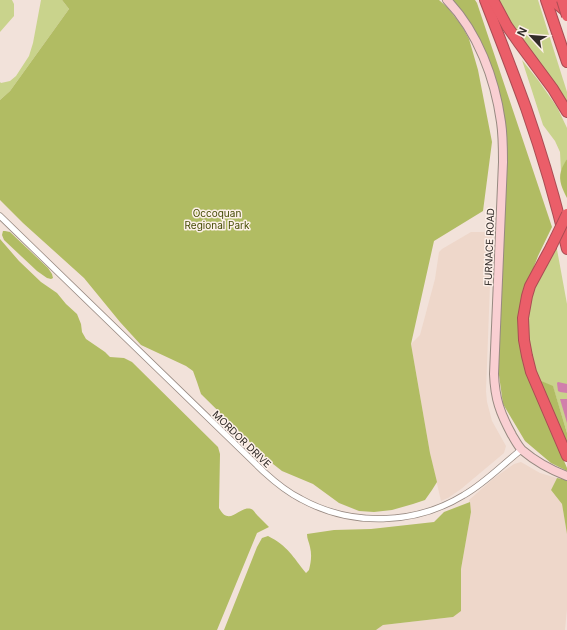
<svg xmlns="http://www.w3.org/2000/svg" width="567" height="630" viewBox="0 0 567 630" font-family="Inter,sans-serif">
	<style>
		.built { fill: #eed7ca }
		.green { fill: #c9d38c }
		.forest { fill: #b1bc63 }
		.water { fill: #d17fac }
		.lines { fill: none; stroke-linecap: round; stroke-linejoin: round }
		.street-casing { stroke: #978981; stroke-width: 7 }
		.secondary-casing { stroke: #978981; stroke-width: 10 }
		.highway-casing { stroke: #aa4c53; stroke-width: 12 }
		.street { stroke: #fff; stroke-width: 5.5 }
		.secondary { stroke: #f9cfd2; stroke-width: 8 }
		.highway { stroke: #eb5e69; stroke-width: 10 }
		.highway-bridge-casing { stroke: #aa4c53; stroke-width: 12; stroke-linecap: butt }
		.highway-bridge { stroke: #eb5e69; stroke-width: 10 }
		.labels { text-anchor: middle; stroke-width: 3; stroke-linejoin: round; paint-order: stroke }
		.park-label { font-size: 10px; fill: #464c06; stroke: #fdf0e9 }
		.street-label { font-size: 10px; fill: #322c29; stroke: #fdf0e9 }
	</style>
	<rect width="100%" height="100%" fill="#f2e2da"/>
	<g class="built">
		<path d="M471,232h21l-6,159 1,11 5,19 14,25 -2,7 -43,36 -13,9 -7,3 -11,-48 -19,-109 9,-9 15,-56 4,-27 3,-3z"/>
		<path d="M521,462l19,11 17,5 -6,12 11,14 5,30v75l-2,21h-189l7,-5 70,-8 7,-29 1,-19 10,-57 -2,-12 25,-22 20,-14z"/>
	</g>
	<g class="green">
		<path d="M0,0h12l2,4v12l-14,16z"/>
		<path d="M41,0h21l7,9 -59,82 -10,9v-18l1,1 9,-2 6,-5 13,-20 4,-13z"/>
		<path d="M497,0h41l29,92v15l-60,-88z"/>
		<path d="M522,60l16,20 19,27 10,21v31l-6,12 -1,-19 -5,-11 -12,-16z"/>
		<path d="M556,244l11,60v129l-14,-46 -14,-7 -7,-22 -3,-18 -2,-19 4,-26z"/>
	</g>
	<g class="forest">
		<path d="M62,0h377l9,8 14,18 7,13 9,31 14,72 -9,69 -49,30 -23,103 19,109 7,29 -5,8 -7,10 -12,4 -21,6 -18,2 -15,-1 -20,-8 -26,-19 -31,-13 -14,-11 -67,-66 -4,-12 -4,-11 -7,-5 -45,-21 -21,-23 -36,-44 -61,-55 -23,-23v-100l10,-9 59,-82z"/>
		<path d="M452,0h23l2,3 75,224 -14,29 -14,37 -5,22v19l4,29 44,105v3l-16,-8 -26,-22 -22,-37 -5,-36 7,-157 -2,-102 -23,-68z"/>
		<path d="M567,159v39c-4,-8 -9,-17 -6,-27 1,-4 4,-9 6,-12z"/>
		<path d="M3,231h2l5,1 38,36 4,6 1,4 -2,1 -4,-1 -10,-7 -33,-31 -2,-5z"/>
		<path d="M0,239l19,22 22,21 16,11 9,11 11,10 4,10 1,8 4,7 19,13 5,5 14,1 8,4 86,85 2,7 -1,54c11,21 22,-6 34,2 0,0 4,5 4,5 4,4 8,8 12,12l-12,6 -40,97h-217z"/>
		<path d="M539,380l14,6 14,47v13z"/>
		<path d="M557,478l10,2v54l-5,-30 -11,-14z"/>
		<path d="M470,502l1,10 -10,57v42l-8,6 -70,8 -7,5h-152l33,-83 5,-9 6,-2c20,10 25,21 38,37l3,-3c2,-8 3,-15 1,-23 -1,-5 -3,-8 -3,-13l27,-4 37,-1 63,-7 10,-10z"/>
	</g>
	<g class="water">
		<path d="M558,382l9,2v9l-7,-1 -2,-1 -1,-8z"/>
		<path d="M560,399h7v24z"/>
	</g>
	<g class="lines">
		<g class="street-casing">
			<path id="street" d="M0,216l264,256c12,11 23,20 37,27 51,28 114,26 163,-4 21,-12 38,-30 57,-45"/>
		</g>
		<g class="secondary-casing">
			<path id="secondary" d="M447,0c31,32 48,79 54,122 2,13 2,27 2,40l-9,212c1,25 6,39 18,61 3,5 6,11 10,15 13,11 29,20 45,26"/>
		</g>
		<g class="highway-casing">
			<g id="highway">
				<path d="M485,0c14,36 28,72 41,108 16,46 30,93 41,141"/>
				<path d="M493,0l14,26 12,17 34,46 14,23"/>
				<path d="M546,0l21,62"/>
				<path d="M552,0l15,12"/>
				<path d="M551,247l-21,39 -3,10 -4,22 1,22 3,16 4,16 36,84"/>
			</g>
		</g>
		<use href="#street" class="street"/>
		<use href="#secondary" class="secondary"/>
		<use href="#highway" class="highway"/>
		<g class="highway-bridge-casing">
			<g id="highway-bridge">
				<path d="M562,0l5,16"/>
				<path d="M551,247l16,-33"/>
			</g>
		</g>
		<use href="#highway-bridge" class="highway-bridge"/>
	</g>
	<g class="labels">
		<g class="park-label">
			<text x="217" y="217">Occoquan<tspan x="217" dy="12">Regional Park</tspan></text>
		</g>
		<g class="street-label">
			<text transform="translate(489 247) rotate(-88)" y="4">FURNACE ROAD</text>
			<text transform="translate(242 439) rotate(44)" y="4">MORDOR DRIVE</text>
		</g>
	</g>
	<g transform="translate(531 36) rotate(296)" stroke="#fdf0e9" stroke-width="3" paint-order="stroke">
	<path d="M0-3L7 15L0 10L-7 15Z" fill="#322c29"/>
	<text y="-6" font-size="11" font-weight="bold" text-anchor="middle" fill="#322c29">N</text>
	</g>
</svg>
